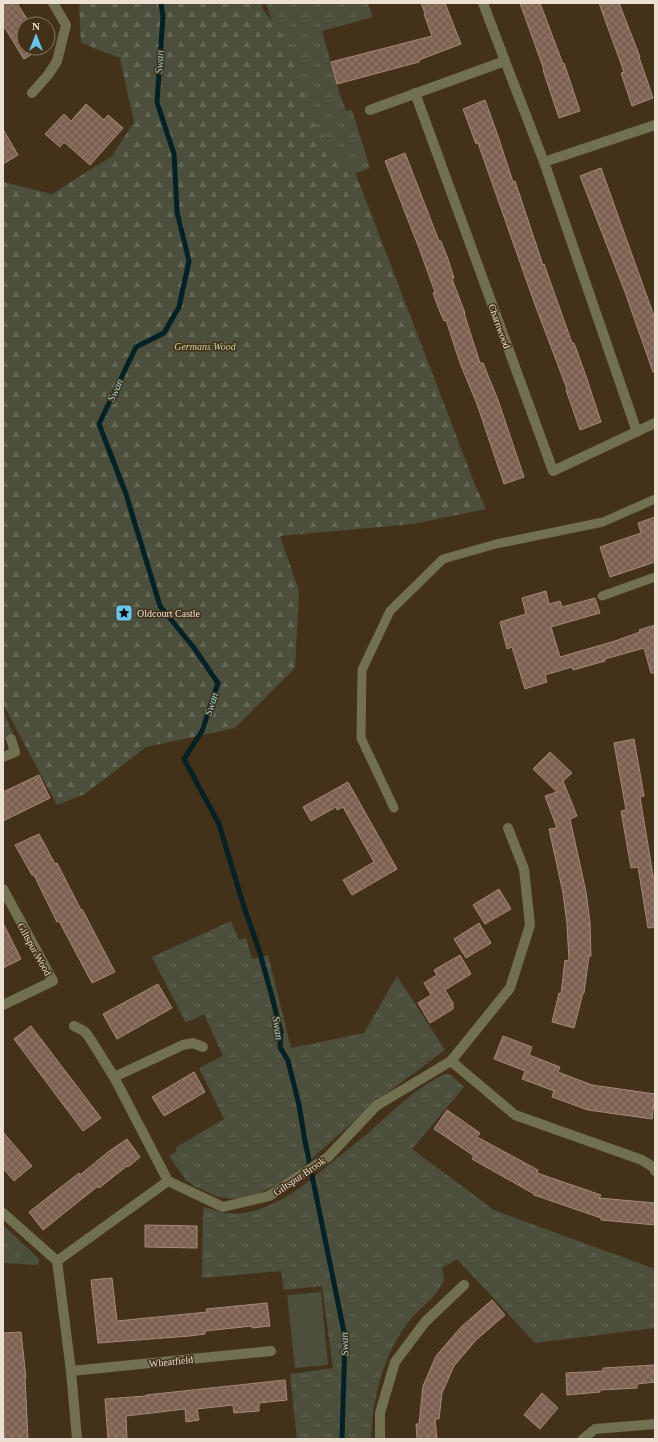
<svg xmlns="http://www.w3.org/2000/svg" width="658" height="1442" viewBox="0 0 658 1442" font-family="'Times New Roman',serif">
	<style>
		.grass { fill: url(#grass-tufts) }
		.forest { fill: url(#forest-firs) }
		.park { fill: #4b4f3b }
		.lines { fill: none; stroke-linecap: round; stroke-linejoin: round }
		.stream { stroke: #042125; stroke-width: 5 }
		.building { fill: url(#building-cross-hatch); stroke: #a78977 }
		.service { stroke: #717151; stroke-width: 9 }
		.minor { stroke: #717151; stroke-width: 10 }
		.labels { text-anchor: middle; stroke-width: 3; stroke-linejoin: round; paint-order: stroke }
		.street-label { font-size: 10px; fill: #ede0d3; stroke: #44311a }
		.park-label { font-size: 10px; font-style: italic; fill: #cad59e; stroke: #44311a }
		.poi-label { font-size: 10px; fill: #ede0d3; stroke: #44311a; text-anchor: start }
		.water-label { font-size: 11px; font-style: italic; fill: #8bd3dd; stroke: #44311a }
	</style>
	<defs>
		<pattern id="grass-tufts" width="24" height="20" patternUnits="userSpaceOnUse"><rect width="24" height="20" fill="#4b4f3b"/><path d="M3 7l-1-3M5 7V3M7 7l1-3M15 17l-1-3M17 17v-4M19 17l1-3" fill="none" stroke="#656856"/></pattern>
		<pattern id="forest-firs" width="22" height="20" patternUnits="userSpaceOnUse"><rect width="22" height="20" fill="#4b4f3b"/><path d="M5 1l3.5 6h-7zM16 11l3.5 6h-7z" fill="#656856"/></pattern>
		<pattern id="building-cross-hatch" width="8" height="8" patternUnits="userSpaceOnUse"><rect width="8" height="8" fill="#7e6251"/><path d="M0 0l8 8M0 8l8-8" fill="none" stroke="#917869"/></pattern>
	</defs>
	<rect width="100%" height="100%" fill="#44311a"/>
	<g class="grass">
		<path d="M266,3h102l5,14 -51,14 18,64 6,16 6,-1 18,58 -47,17z"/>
		<path d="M3,709l10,25 -8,6v8l-2,1z"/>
		<path d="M231,921l8,19 7,-2 6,21 16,-4 23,93 73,-15 33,-57 48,74 -67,50 -89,79 -29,14 -14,4 -14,2 -14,-2 -24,-11 -8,-6 -17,-24 8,-5 -2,-3 49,-29 -25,-51 24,-12 -19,-42 -18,9 -34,-66z"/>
		<path d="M445,1074l6,1 13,12 -52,62 82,61 161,59v59l-120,15 -78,-84 -15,9c0,3 2,7 2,9 -1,15 -24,31 -34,43 -27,34 -37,76 -39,119h-74l-7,-65 43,-6 -11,-82 -38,4 -3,-19 -79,7 1,-64 1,-7c11,3 21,7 33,7 34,-3 63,-25 88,-46 14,-12 29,-23 43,-35 23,-20 48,-46 77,-59z"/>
		<path d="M3,1225l32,30 4,5 -1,5 -35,-2z"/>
	</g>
	<path class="forest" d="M79,3h183v5l30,41 20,72 45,56 118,308 11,24 -73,15 -133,12 19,55 -4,77 -60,60 -89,19 -61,47 -28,11 -54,-101v-522l49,12 60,-38 22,-34 -14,-64 -39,-15z"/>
	<path class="park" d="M321,1292l7,73 -33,3 -8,-73z"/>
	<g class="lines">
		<path class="stream" d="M161,3l2,13 -6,86 17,52 3,58 12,49 -10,46 -15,26 -28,14 -37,77 27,70 34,112 34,42 24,35 -16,48 -18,28 35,65 25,83 15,43 12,43 10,39 -1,15 8,14 11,44 6,36 40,196 -3,102"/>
	</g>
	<g class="building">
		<path d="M3,3h14l13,21h-6v24h18l-18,11 -21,-34z"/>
		<path d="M421,3h24l16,41 -42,16v2l-82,22 -6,-22 101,-26 -8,-22 1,-1z"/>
		<path d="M520,3h20l23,61 1,-1 16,48 -21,7 -16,-48h1z"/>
		<path d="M599,3h20l21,54h-1l14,41 -21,8 -11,-33 3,-1z"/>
		<path d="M485,100l13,36 15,46 2,-1 28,84 1,-1 28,79h2l12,33 15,46 -21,8 -14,-40 1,-1 -33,-87 -56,-159 -2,1 -13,-35z"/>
		<path d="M86,104l18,16 4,-5 15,13 -33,37 -26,-23 -4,5 -15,-13 19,-20 7,7z"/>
		<path d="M3,129l15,26 -15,9z"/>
		<path d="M405,153l34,88h2l7,18 6,19 -2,1 13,34h-1l16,50h3l15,37 26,77 -20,7 -27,-80 -17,-41 -14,-43 -2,1 -6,-14 -5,-14 2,-1 -16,-44 -34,-87z"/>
		<path d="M601,168l54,151v53h-2l-28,-80 -45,-116z"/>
		<path d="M655,517v45l-45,15 -10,-30 41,-14 -3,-10z"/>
		<path d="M546,591l3,13 11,-3 2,6 33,-9 5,15 -49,14 9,30 55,-16 25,-9 -1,-2 16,-5v48h-4l-7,-25 -39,11v2l-32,9 -1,-3 -27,8 2,7 -22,7 -13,-42 -5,2 -7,-27 26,-8 -4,-16z"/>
		<path d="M634,739l10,57 -4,1 13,79 2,-1v52l-7,1 -10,-61 -7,1 -10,-57 5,-1 -12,-67z"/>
		<path d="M550,752l22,21 -9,8 14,35 -7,3 16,73 4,31 1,33h-2l-5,37h-1l-9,35 -22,-6 7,-29 2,1 4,-34 4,1 -2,-37 -4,-31 -14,-64 8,-1 -12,-32 12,-4 -24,-23z"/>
		<path d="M39,775l11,23 -47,23v-29z"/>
		<path d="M348,782l49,87 -45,26 -9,-15 31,-18 -31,-55 -6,3 -1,-3 -25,14 -8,-14z"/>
		<path d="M39,834l16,30 2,-1 24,47 1,-1 33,63 -23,11 -33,-62 -2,1 -23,-47h-2l-17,-30z"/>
		<path d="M499,889l12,20 -26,15 -12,-19z"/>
		<path d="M3,923l18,36 -18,9z"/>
		<path d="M479,923l12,20 -25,15 -12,-19z"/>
		<path d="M460,955l11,19 -26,16 8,13v6l-23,14 -12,-20 13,-8 -7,-12 13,-8 -3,-5z"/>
		<path d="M158,984l14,24 -55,31 -14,-25z"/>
		<path d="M31,1026l70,92 -18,13 -69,-92z"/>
		<path d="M503,1036l29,11 -3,8 31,12 -2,5 34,13 63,9 -3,25 -64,-9 -36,-13 2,-6 -32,-12 3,-8 -31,-12z"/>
		<path d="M194,1072l11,20 -41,24 -12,-19z"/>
		<path d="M447,1110l33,23 -3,4 61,33 -1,3 64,22 -2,3 56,5v22l-54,-5v-2l-67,-23v-1l-62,-35 2,-3 -40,-27z"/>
		<path d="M3,1132l29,34 -18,15 -11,-13z"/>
		<path d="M127,1139l13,18 -12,10 -1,-1 -28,22 -1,-2 -55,44 -14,-18 50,-39 1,2 28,-23z"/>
		<path d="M145,1225l52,1v22l-52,-1z"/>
		<path d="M112,1278l5,43 90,-9 -1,-3 61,-6 3,23 -18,2v-2l-47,5v3l-15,2 -92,7 -7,-63z"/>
		<path d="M492,1300l13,15 -29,25 -22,26 -12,27 -3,26h-4l2,20h-20l-1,-15h3l4,-38 13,-30 25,-29z"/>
		<path d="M21,1332l5,46h-1l3,61h-24l-1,-106z"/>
		<path d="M655,1365v17l-18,2v4l-37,2v2l-33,3 -1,-22 37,-2v-3z"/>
		<path d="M285,1380l2,20 -28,3v8l-25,2 -1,-8 -36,4 2,11 -13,2 -1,-13 -59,7 1,23h-19l-3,-40 41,-3v-1z"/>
		<path d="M542,1393l16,15 -18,21 -16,-14z"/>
	</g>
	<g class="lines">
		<g class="service">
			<path d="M602,596l53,-19"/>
			<path d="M394,808l-33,-70 1,-68 28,-59 53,-52 53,-15 107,-22 52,-23"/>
		</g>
		<g class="minor">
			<path d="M483,3l22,58"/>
			<path d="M32,93l16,-18 9,-14 9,-36 -13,-22"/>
			<path d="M415,93l138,378 102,-48"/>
			<path d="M370,110l135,-49 39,101 93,270"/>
			<path d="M544,162l111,-37"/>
			<path d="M3,757l12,-5 -4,-13"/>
			<path d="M3,889l50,92 -50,24"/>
			<path d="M74,1026l10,5 5,6 25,40 54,104"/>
			<path d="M451,1061l64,54 127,45 11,7 2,4"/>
			<path d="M114,1077l69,-32 10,-2 10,4"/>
			<path d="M3,1213l54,48"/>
			<path d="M57,1261l111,-80 55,26 46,-11 59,-39 48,-51 75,-45 59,-73 20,-63 -6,-56 -16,-41"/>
			<path d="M57,1261l14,110 6,68"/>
			<path d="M71,1371l200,-20"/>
			<path d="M380,1439v-26l15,-51 30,-40 39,-37"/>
			<path d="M583,1439l12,-10 60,-5"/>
		</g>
	</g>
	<defs>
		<g id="sight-square" transform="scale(0.9)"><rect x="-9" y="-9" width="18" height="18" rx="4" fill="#65c5ee" stroke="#44311a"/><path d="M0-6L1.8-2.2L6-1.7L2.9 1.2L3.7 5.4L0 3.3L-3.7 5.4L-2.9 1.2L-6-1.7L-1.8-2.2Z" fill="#111"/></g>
	</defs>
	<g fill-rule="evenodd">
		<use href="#sight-square" x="124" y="613"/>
	</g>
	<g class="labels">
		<g class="street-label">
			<text transform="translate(500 326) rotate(70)" y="4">Charnwood</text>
			<text transform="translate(35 949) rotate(61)" y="4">Giltspur Wood</text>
			<text transform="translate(299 1176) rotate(-34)" y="4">Giltspur Brook</text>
			<text transform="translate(171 1361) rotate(-6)" y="4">Wheatfield</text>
		</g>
		<g class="park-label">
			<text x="205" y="350">Germans Wood</text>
		</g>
		<g class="poi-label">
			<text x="137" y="617">Oldcourt Castle</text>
		</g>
		<g class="water-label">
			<text transform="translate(159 62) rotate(-87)" y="4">Swan</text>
			<text transform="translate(115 390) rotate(-65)" y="4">Swan</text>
			<text transform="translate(211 704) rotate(-72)" y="4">Swan</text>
			<text transform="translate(278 1028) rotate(82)" y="4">Swan</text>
			<text transform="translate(344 1344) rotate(-92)" y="4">Swan</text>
		</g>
	</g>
	<rect width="658" height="1442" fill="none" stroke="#ede0d3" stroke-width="8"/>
	<g transform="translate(36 36)"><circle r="19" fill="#44311a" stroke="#887764"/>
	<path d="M0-3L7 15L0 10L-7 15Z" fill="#65c5ee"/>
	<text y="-6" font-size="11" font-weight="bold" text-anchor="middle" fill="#ede0d3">N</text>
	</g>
</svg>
